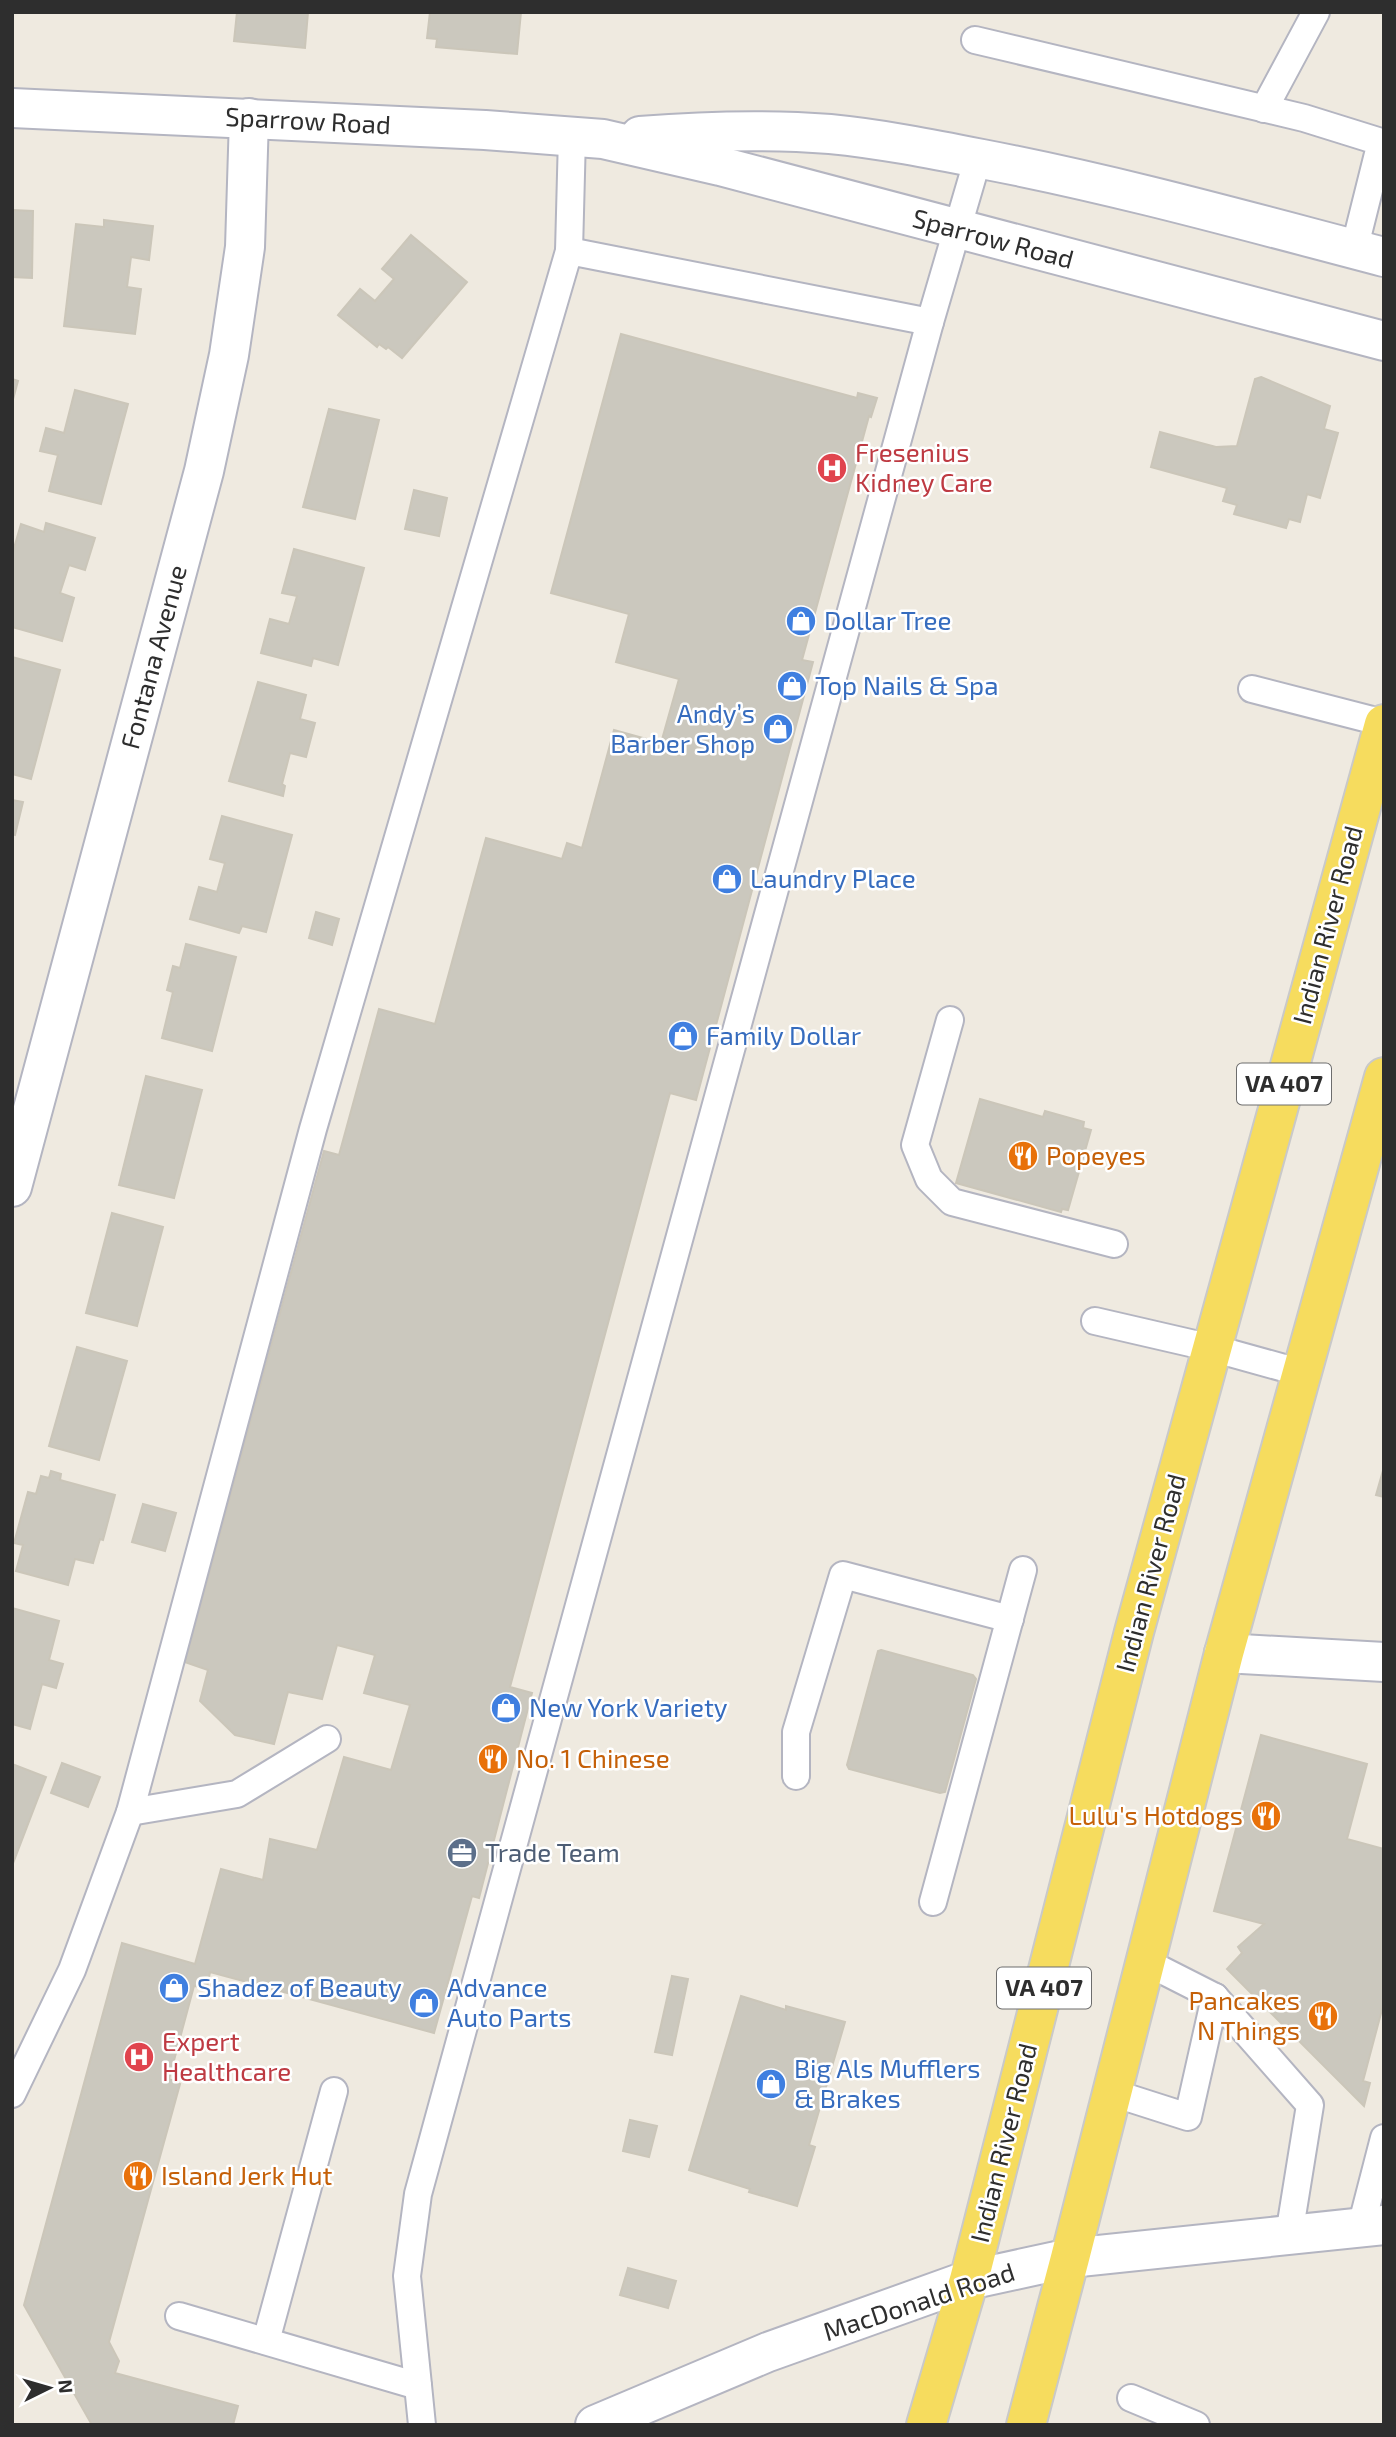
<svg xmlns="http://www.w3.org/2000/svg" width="1396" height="2437" viewBox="0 0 1396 2437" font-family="'Exo 2',sans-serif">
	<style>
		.building { fill: #cbc8be; stroke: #cbc6b9; stroke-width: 2 }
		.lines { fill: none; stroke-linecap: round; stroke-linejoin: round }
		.service-casing { stroke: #b4b5c1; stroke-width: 30 }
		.minor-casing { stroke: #b4b5c1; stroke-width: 42 }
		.tertiary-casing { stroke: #b4b5c1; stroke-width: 42 }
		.primary-casing { stroke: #c9c9c9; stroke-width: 42 }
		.service { stroke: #fff; stroke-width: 26 }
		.minor { stroke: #fff; stroke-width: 38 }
		.tertiary { stroke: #fff; stroke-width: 38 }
		.primary { stroke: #f6dc5e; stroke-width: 38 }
		.labels { text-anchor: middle; stroke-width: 5; stroke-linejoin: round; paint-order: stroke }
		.shield { fill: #fff; stroke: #6d6d6d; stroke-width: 2 }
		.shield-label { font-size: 24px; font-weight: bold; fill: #2e2e2e }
		.street-label { font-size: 26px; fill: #2e2e2e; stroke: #fff }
		.health-label { font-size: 26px; fill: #be3a42; stroke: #fff; text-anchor: start }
		.shop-label { font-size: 26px; fill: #366cbe; stroke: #fff; text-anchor: start }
		.food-label { font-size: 26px; fill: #c56008; stroke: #fff; text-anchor: start }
		.service-label { font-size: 26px; fill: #4e5e75; stroke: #fff; text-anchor: start }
	</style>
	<rect width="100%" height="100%" fill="#efeae0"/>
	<g class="building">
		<path d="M237,12h71l-3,36 -71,-7z"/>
		<path d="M430,12h91l-4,42 -81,-7 1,-8 -10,-1z"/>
		<path d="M12,210l21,1 -1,67 -20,-1z"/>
		<path d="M104,220l49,6 -4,34 -18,-3 -4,30 14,2 -6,45 -71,-8 12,-102 28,3z"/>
		<path d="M411,235l56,47 -65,76 -14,-11 -2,2 -7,-5 -2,3 -39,-32 22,-26 15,12 19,-22 -12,-10z"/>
		<path d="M621,334l236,64 1,-5 19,5 -6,19 -2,-1 -67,244 11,2 -117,438 -26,-7 -160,594 22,6 -53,205 -7,-2 -38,137 -224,-61 -3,16 -13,-2 -25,93 11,5 -71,258 10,19 -4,12 123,33 -5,19h-141l-68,-120 98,-362 73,21 26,-95 42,11 7,-41 47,11 27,-93 47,13 19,-65 -46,-12 11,-38 -38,-10 -15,54 -34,-7 -14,52 -39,-9 -35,-34 8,-31 -23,-8 139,-511 15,4 40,-146 56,15 51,-186 76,21 5,-16 15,5 32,-118 47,13 18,-64 -63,-17 13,-48 -78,-21z"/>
		<path d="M1261,377l69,29 -6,23 14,4 -18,65 -13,-4 -7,28 -11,-3 -3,9 -52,-14 3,-9 -14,-4 4,-13 -76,-21 9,-35 56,15 21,-1 18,-67z"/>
		<path d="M12,379l6,2 -6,22z"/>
		<path d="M75,390l53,14 -27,100 -52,-13 9,-36 -18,-4 6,-23 18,5z"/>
		<path d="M329,409l50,11 -24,99 -52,-12z"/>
		<path d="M414,490l33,8 -8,38 -34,-7z"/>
		<path d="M46,523l49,15 -10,32 -16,-5 -9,28 14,5 -12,43 -50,-14v-72l9,-31 23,8z"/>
		<path d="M294,549l70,19 -26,97 -25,-7 -2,8 -50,-13 9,-34 19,5 8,-28 -15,-3z"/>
		<path d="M12,657l48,13 -29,109 -19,-5z"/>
		<path d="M258,682l48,13 -6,24 15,4 -9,34 -16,-4 -8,31 3,2 -2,10 -54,-15z"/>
		<path d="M12,800l11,2 -8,33 -3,-1z"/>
		<path d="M222,816l70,19 -26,97 -24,-6 -3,7 -49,-14 9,-32 18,5 8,-29 -15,-4z"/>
		<path d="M316,912l23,7 -7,26 -23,-7z"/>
		<path d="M186,944l50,13 -24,94 -50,-13 11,-46 -6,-2 6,-24 7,2z"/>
		<path d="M146,1076l56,14 -28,108 -55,-13z"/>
		<path d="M980,1099l63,18 2,-6 39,11 -1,6 8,2 -23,80 -6,-1 -1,3 -105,-29z"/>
		<path d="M112,1213l51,14 -26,99 -51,-13z"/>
		<path d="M77,1347l50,14 -28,99 -50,-14z"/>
		<path d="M1384,1467v30l-8,-2z"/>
		<path d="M51,1471l10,3 -1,6 55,15 -12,45 -3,-1 -7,24 -18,-4 -7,26 -52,-14 7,-26 -9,-2 14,-51 8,2 5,-18 8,2z"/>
		<path d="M143,1504l33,9 -11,38 -33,-9z"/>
		<path d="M12,1608l47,13 -10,39 14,4 -7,24 -14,-4 -12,45 -18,-5z"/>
		<path d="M881,1650l92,25 3,4 -31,113 -5,1 -91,-24 -2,-4 31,-114z"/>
		<path d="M1261,1735l106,29 -20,75 37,10v153l-21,79 7,2 -6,23 -137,-137 15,-16 -4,-6 26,-23 -50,-13z"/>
		<path d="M62,1763l38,14 -12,30 -37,-14z"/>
		<path d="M12,1764l34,13 -34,89z"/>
		<path d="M672,1976l16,3 -16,76 -17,-3z"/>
		<path d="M741,1996l45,14v-4l59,16 -36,123 6,2 -18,59 -48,-14 1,-3 -61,-19z"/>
		<path d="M630,2120l27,6 -8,31 -26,-6z"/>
		<path d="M628,2268l48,13 -8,27 -48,-13z"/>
	</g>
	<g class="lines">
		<g class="service-casing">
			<g id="service">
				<path d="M975,40l329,78 77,24 -27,108"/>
				<path d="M1264,109l52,-97"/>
				<path d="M569,251l3,-115"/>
				<path d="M1252,689l132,34"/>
				<path d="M950,1020l-35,125 14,34 23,23 162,42"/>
				<path d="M1095,1321l117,27 90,25"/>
				<path d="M796,1776v-44l47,-157 167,44"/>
				<path d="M130,1812l107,-18 90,-55"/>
				<path d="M933,1902l90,-332"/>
				<path d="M1146,1962l69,35 95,108 -21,130"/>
				<path d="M1113,2093l75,24 27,-120"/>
				<path d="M12,2094l60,-124 58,-158 183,-683 256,-878 361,71"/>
				<path d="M1361,2227l23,-89"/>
				<path d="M179,2316l239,70"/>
				<path d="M266,2341l68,-250"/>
				<path d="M1131,2398l65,27"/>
				<path d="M422,2425l-15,-149 11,-82 512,-1872 48,-164"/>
			</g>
		</g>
		<g class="minor-casing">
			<g id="minor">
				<path d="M12,1187l192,-716 25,-116 16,-108 4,-129"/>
				<path d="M1224,1653l160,9"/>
				<path d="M1070,2258l314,-33"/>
			</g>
		</g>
		<g class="tertiary-casing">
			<g id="tertiary">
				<path d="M12,108l473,22 118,9 117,27 664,175"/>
				<path d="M640,136c63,-5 127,-7 190,-2 51,5 102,15 152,25 136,26 268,63 402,98"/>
				<path d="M595,2425l173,-73 201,-72 101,-22"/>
			</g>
		</g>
		<g class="primary-casing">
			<g id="primary">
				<path d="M926,2425l43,-145 165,-648 250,-908"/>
				<path d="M1026,2425l44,-167 154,-605 160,-576"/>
			</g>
		</g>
		<use href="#service" class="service"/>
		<use href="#minor" class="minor"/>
		<use href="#tertiary" class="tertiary"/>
		<use href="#primary" class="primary"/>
	</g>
	<defs>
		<g id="hospital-disc" transform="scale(1.575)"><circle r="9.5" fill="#e0444e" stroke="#fff"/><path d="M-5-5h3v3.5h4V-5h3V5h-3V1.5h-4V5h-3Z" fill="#fff"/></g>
		<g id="shop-disc" transform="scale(1.575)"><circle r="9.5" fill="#3f7fe0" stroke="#fff"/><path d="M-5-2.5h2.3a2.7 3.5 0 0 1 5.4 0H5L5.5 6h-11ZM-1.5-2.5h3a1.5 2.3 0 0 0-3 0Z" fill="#fff"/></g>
		<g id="restaurant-disc" transform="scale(1.575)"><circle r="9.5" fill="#e8710a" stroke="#fff"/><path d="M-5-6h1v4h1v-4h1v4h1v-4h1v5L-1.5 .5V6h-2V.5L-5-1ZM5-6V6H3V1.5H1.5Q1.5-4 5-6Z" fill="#fff"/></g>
		<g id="office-disc" transform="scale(1.575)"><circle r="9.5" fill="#5c6f8a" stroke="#fff"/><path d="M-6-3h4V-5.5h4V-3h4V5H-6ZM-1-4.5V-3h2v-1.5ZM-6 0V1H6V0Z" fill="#fff"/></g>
	</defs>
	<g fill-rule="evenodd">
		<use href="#hospital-disc" x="832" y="468"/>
		<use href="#shop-disc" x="801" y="621"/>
		<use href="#shop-disc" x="792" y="686"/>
		<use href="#shop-disc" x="778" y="729"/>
		<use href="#shop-disc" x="727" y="879"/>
		<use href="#shop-disc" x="683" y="1036"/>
		<use href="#restaurant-disc" x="1023" y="1156"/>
		<use href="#shop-disc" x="506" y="1708"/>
		<use href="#restaurant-disc" x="493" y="1759"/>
		<use href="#restaurant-disc" x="1266" y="1816"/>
		<use href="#office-disc" x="462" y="1853"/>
		<use href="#shop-disc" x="174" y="1988"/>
		<use href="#shop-disc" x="424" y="2003"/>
		<use href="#restaurant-disc" x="1323" y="2016"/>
		<use href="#hospital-disc" x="139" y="2057"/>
		<use href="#shop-disc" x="771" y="2084"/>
		<use href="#restaurant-disc" x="138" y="2176"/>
	</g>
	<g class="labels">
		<g class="shield">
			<rect x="1237" y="1063.5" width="94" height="41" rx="5"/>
			<rect x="997" y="1967.5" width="94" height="41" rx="5"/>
		</g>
		<g class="shield-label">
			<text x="1284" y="1092">VA 407</text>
			<text x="1044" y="1996">VA 407</text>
		</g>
		<g class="street-label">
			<text transform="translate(308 121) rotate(3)" y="9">Sparrow Road</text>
			<text transform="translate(993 239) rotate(15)" y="9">Sparrow Road</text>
			<text transform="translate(154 657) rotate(-75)" y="9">Fontana Avenue</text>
			<text transform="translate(1328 925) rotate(-75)" y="9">Indian River Road</text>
			<text transform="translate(1151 1573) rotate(-75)" y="9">Indian River Road</text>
			<text transform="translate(1004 2143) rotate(-76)" y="9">Indian River Road</text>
			<text transform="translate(919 2302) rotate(-18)" y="9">MacDonald Road</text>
		</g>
		<g class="health-label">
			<text x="855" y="462">Fresenius<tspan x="855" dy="30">Kidney Care</tspan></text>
			<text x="162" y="2051">Expert<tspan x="162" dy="30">Healthcare</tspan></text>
		</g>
		<g class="shop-label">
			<text x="824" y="630">Dollar Tree</text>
			<text x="815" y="695">Top Nails &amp; Spa</text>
			<text x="755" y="723" text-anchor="end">Andy’s<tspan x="755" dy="30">Barber Shop</tspan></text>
			<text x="750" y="888">Laundry Place</text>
			<text x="706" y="1045">Family Dollar</text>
			<text x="529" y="1717">New York Variety</text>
			<text x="197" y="1997">Shadez of Beauty</text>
			<text x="447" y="1997">Advance<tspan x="447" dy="30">Auto Parts</tspan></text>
			<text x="794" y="2078">Big Als Mufflers<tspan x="794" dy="30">&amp; Brakes</tspan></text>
		</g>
		<g class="food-label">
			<text x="1046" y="1165">Popeyes</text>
			<text x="516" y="1768">No. 1 Chinese</text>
			<text x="1243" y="1825" text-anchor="end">Lulu's Hotdogs</text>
			<text x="1300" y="2010" text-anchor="end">Pancakes<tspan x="1300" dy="30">N Things</tspan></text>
			<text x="161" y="2185">Island Jerk Hut</text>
		</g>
		<g class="service-label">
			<text x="485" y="1862">Trade Team</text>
		</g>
	</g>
	<rect width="1396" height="2437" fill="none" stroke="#2e2e2e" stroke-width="28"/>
	<g transform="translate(49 2388) rotate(85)" stroke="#ffffff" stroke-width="5" paint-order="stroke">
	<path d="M0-5L12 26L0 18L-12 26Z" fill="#2e2e2e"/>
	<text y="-10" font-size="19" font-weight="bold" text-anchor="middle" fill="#2e2e2e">N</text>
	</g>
</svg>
